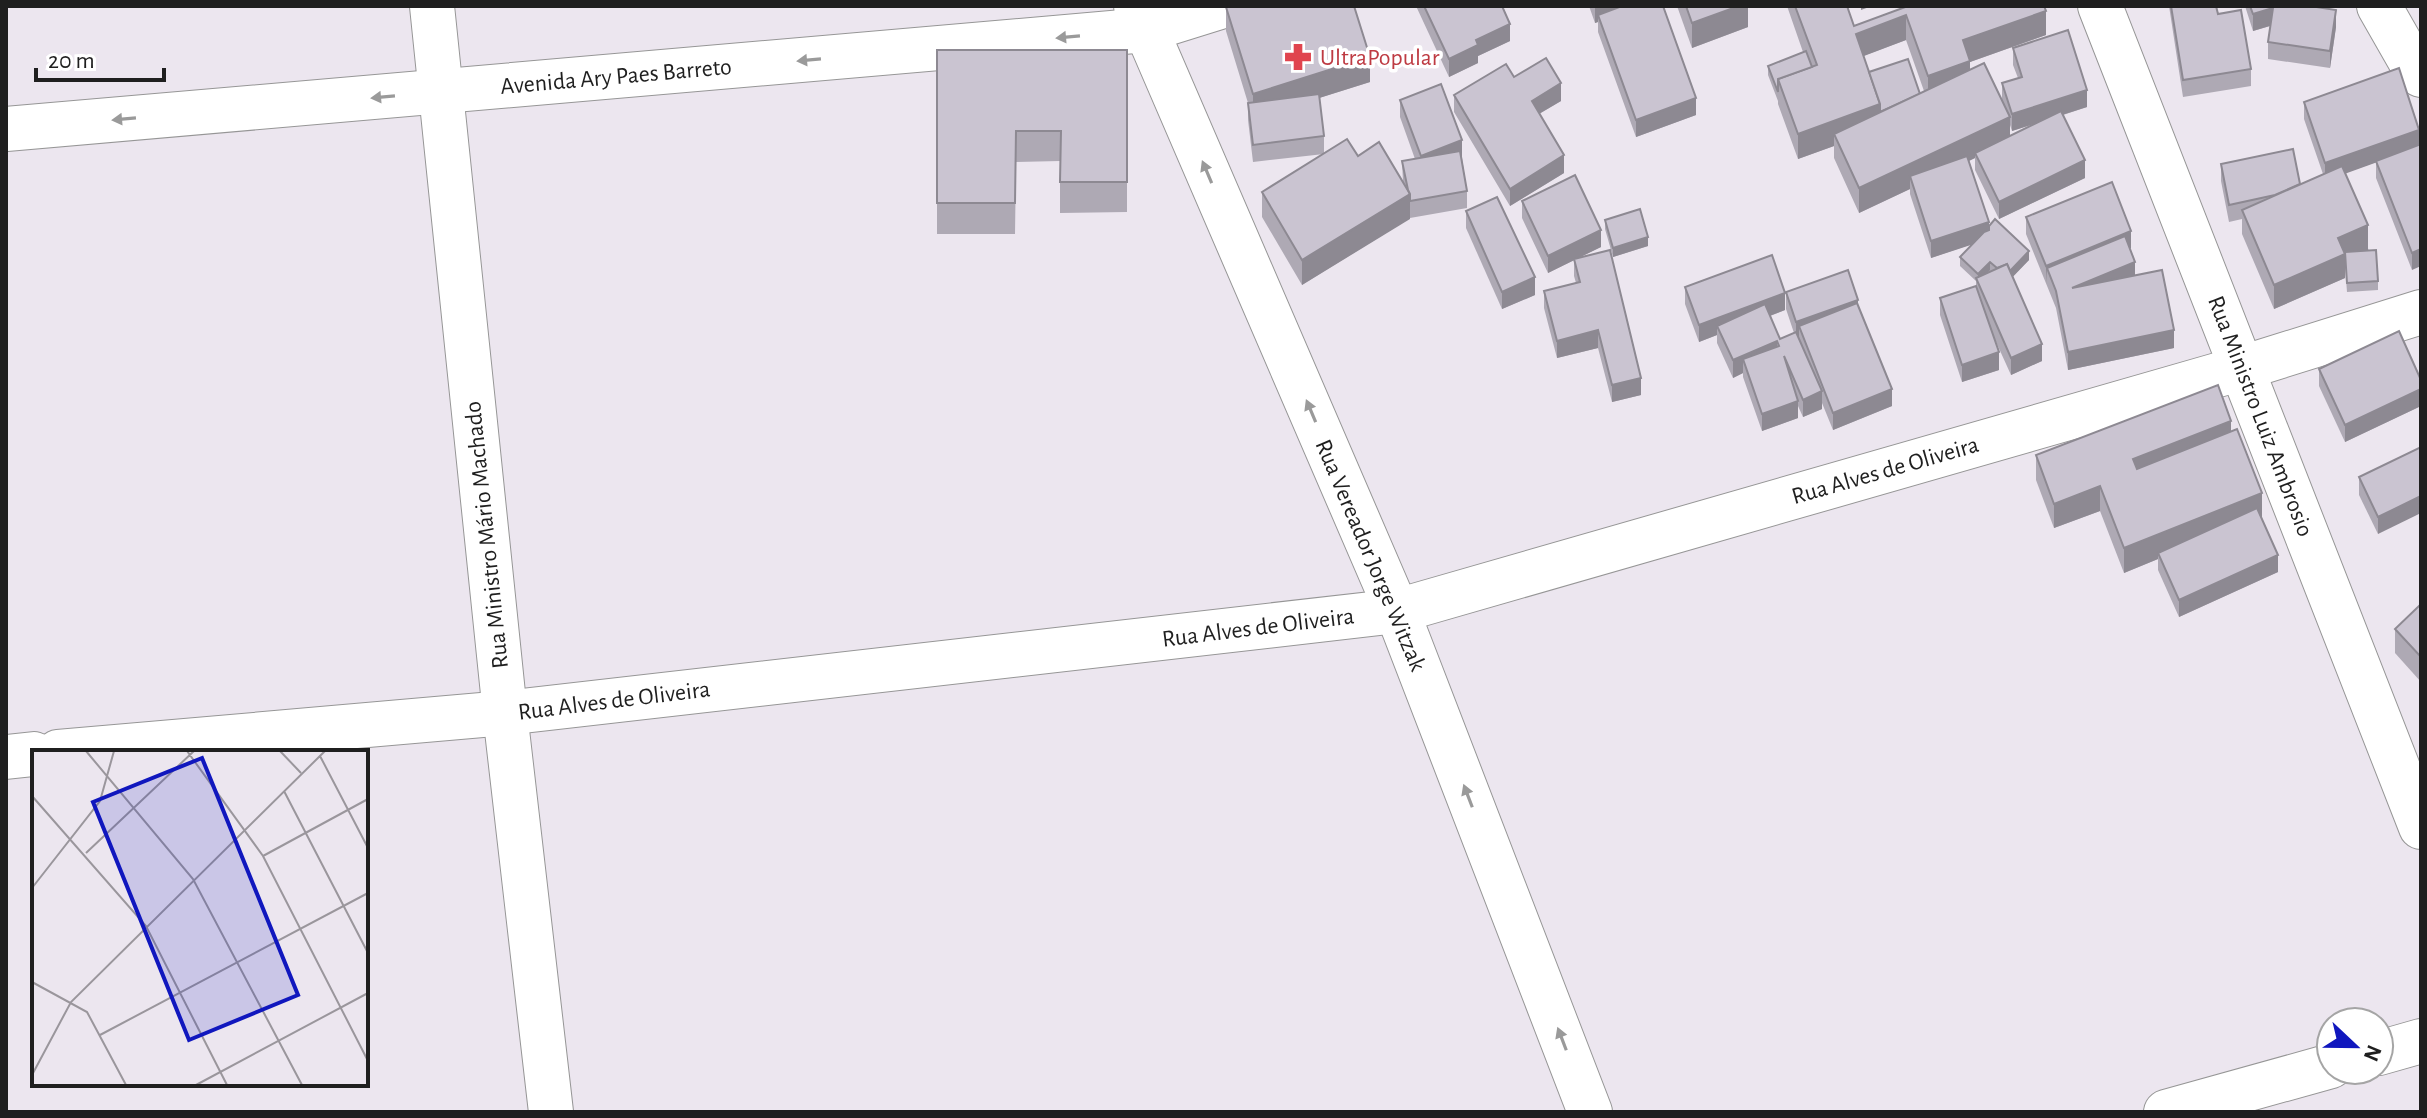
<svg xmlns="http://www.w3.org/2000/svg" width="2427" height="1118" viewBox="0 0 2427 1118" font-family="'Alegreya Sans',sans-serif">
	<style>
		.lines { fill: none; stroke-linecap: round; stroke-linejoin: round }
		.minor-casing { stroke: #969696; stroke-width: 46 }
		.minor { stroke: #fff; stroke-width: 44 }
		.wall { fill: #aea9b4; fill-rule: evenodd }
		.shaded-wall { fill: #8d8992 }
		.building { fill: #cac4d1; stroke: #8d8992; stroke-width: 2 }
		.oneway { fill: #9a9a9a }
		.labels { text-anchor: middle; stroke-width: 7; stroke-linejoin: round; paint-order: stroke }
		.health-label { font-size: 24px; fill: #be3a42; stroke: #fff; text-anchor: start }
		.street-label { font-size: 24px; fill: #1f1f1f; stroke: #fff }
		.inset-road { fill: none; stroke: #9a969c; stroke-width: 2 }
		.view { fill: #1017be; fill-opacity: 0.15; stroke: #1017be; stroke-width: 4 }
		.inset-edge { fill: none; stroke: #1f1f1f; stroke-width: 4 }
	</style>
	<rect width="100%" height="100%" fill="#ece6ef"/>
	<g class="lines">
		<g class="minor-casing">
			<g id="minor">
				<path d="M432,6l73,707 46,399"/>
				<path d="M1136,6l261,605 193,501"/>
				<path d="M2100,6l321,821"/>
				<path d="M2379,6l32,56 10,13"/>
				<path d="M6,129l1140,-99 77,-24"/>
				<path d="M58,752l447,-39 892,-102 845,-243 179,-56"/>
				<path d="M6,757l28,-3"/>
				<path d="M2379,1053l42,-12"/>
				<path d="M2166,1112l165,-46"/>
			</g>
		</g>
		<use href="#minor" class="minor"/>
	</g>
	<g class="wall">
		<path d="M1416,6h86l8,35 -32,15v7l-29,14z"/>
		<path d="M1589,6h74l33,109 -60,22 -38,-105v-10l-3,1z"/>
		<path d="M1677,6h71v21l-56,21z"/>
		<path d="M1787,6h60l7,20 54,-20 138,29 -76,27v8l32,32v-19l16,-5 -5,-13v-17l74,59 -24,8 22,63 -86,41 -24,-49v-12l-6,3 20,65 40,34 -17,17 30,84 -31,14 -19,-42 7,37 -37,12 -22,-67v-17l36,-12v-5l-16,-15v-9l12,-13 -41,14 -21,-64v-5l-51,24 -25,-55v-12l-36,13 -20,-55v-3l-10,-26v-9l35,-14zM1906,40l18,51 -4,3 -51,-22 -6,-16zM2036,123l-26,13v-11l2,6z"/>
		<path d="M2169,6h47l2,8 33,55v17l-68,11z"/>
		<path d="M2245,6h83v3l8,18 -6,41 -62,-9v-17l2,-16 -17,5z"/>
		<path d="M1226,7l144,75 -51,16 5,38v18l34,2 45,26 -1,-21 13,-2 -15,-42v-17l62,58 5,33v17l-57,10 -108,67 -40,-68v-25l62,-38 -71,8 -5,-42v-17l-22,-72z"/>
		<path d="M937,50h190v162l-67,1v-52l-44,1 -1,72h-78z"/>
		<path d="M1514,77l47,24 -22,13 25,59 -54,33 -56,-94v-17z"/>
		<path d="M2304,102l115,28 -7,140 -36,-92v-16l-31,11 33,108v9l-31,2 -2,-26v12l-71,31 -32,-75v-15l-13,3 -8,-41v-17l79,20 23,-10 -19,-55z"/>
		<path d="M1522,201l79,46 -21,10 61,138 -29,7 -14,-54 -41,10 -13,-50v-17l32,-8 -2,-7v-16l-26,13 -26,-55z"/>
		<path d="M1466,211l69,84 -33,14 -36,-81z"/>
		<path d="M2026,217l105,31h-1l5,27 39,73 -106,22 -12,-62 -30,-74z"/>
		<path d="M1605,220l43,26 -35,11 -8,-28z"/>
		<path d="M1685,287l100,23 -15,6 10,23 14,-6 -8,-24v-17l72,13 34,101 -59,24 -11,-27v6l-19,8 -5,-11v12l-36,13 -19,-54v-4l-10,5 -16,-35v-8l-18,7 -14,-38z"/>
		<path d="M2319,369l102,11v26l-76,36 -26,-56z"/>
		<path d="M2231,431l31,87 16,54 -99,45 -21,-47v-11l-34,14 -24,-62 -46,17 -18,-48v-25z"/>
		<path d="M2421,447l-43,87 -19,-39v-18z"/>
		<path d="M2421,604v78l-26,-29v-24z"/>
	</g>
	<g class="shaded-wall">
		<path d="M1595,6h46l-43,9v7l-3,1z"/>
		<path d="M1739,6h9v21l-56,21v-25z"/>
		<path d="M1861,6h11l-11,4z"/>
		<path d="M2273,8v17l-20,6v-17z"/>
		<path d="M2336,10v17l-6,41v-17z"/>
		<path d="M2046,11v24l-76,27v24l-42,15v-25l35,-36z"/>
		<path d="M1906,15v25l-50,19v-25z"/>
		<path d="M1510,24v17l-32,15v7l-29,14v-18l27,-19z"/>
		<path d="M1370,57v25l-117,37v-25z"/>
		<path d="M1561,83v18l-29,17v-17z"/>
		<path d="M2087,90v17l-75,24v-17z"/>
		<path d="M1696,98v17l-60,22v-17z"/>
		<path d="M1880,104l41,3 -87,27v12l-36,13v-25z"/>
		<path d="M2010,117v25l-35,11v5l-62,29 -3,-11v13l-51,24v-25z"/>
		<path d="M2419,130v17l-94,34v-18z"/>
		<path d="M1462,140v18l-41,15v-17z"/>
		<path d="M1564,155v18l-54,33v-17z"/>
		<path d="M2085,160v18l-86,41v-17z"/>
		<path d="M1410,194v25l-108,66v-25z"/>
		<path d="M1989,222v17l-58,19v-17z"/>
		<path d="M2368,225v25l-23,7v21l-71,31v-24l64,-47z"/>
		<path d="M1601,230v17l-53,26v-17z"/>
		<path d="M2131,231v17l-79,32 -5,-12 -1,15v-17z"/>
		<path d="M1648,237v9l-35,11v-9z"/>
		<path d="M2421,249v17l-9,4v-17z"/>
		<path d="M2029,251v9l-22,23v-9z"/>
		<path d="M1990,262v8l-12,13v-9z"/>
		<path d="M2135,262v17l-63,9z"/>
		<path d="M1535,277v18l-33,14v-17z"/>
		<path d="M1785,293v17l-64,24 -4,-8v9l-18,7v-17z"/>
		<path d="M1858,300v17l-59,9v12l-3,1v-17z"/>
		<path d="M1598,330v18l-41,10v-17z"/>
		<path d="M2174,330v18l-106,22v-18z"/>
		<path d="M1777,341v17l-34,1v14l-10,5v-18z"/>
		<path d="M2042,344v17l-31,14v-17z"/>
		<path d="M1999,352v18l-37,12v-17z"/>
		<path d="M1641,378v17l-29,7v-17z"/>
		<path d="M1892,389v17l-59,24v-17z"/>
		<path d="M2421,389v17l-76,36v-17z"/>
		<path d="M1822,391v18l-19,8v-17z"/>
		<path d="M1798,401v17l-36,13v-17z"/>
		<path d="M2231,421v24l-98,38v-24z"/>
		<path d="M2100,486v25l-46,17v-24z"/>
		<path d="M2262,493v25l-104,35v6l-34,14v-25z"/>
		<path d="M2421,496v17l-43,21v-17z"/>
		<path d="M2278,555v17l-99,45v-17z"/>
	</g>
	<g class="building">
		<path d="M1228,6h126l16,51 -117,37 -27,-87z"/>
		<path d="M1424,6h78l8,18 -34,16 2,5 -29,14z"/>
		<path d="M1622,6h41l33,92 -60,22 -38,-105z"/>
		<path d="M1686,6h53l-47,17z"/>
		<path d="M1795,6h52l7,20 54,-20h136l2,5 -83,29 7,21 -42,15 -22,-61 -50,19 24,70 -82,30 -20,-55 39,-14z"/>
		<path d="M2171,6h45l2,8 23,-4 10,59 -68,11z"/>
		<path d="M2250,6h60l26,4 -6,41 -62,-9 5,-34 -20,6z"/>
		<path d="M2068,30l19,60 -75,24 -10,-31 20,-6 -9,-29z"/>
		<path d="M937,50h190v132h-67l1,-51h-45l-1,72h-78z"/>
		<path d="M1806,51l6,16 -34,12v13l-10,-26z"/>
		<path d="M1546,58l15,25 -29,18 32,54 -54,34 -56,-94 52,-31 8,13z"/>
		<path d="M1908,59l12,35 -40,18v-8l-11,-32z"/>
		<path d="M1984,63l26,54 -151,71 -25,-54z"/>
		<path d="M2399,68l20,62 -94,33 -21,-61z"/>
		<path d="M1441,84l21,56 -41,16 -21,-56z"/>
		<path d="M1319,94l5,42 -71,9 -5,-42z"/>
		<path d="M2061,111l24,49 -86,42 -24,-49z"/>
		<path d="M1347,139l11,17 21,-14 31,52 -108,66 -40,-68z"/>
		<path d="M2421,144v105l-9,4 -36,-92z"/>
		<path d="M2293,149l7,35 -25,11 -46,10 -8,-41z"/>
		<path d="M1460,151l7,40 -57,10v-7l-2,-4 -6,-29z"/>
		<path d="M1967,156l22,66 -58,19 -21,-65z"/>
		<path d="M2342,166l26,59 -30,13 7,16 -71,31 -32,-75z"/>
		<path d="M1575,175l26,55 -53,26 -26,-55z"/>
		<path d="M2112,182l19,49 -85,35 -20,-49z"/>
		<path d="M1497,197l38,80 -33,15 -36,-81z"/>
		<path d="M1640,209l8,28 -35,11 -8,-28z"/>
		<path d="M1995,219l34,32 -19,20 -3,-7 -10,4 -7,-6 -12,12 -18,-17 24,-25 5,-2v-4z"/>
		<path d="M2125,236l10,26 -63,26 90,-18 12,60 -106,22 -12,-61 -9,-23z"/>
		<path d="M1610,250l31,128 -29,7 -14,-55 -41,11 -13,-50 36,-9 -6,-23z"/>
		<path d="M2376,250l2,31 -31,2 -2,-31z"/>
		<path d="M1772,255l13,38 -86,32 -14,-38z"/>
		<path d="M2007,264l35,80 -31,14 -35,-80z"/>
		<path d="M1848,270l10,30 -62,22 -10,-30z"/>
		<path d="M1976,286l23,66 -37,13 -22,-67z"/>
		<path d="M1857,303l35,86 -59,24 -34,-87z"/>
		<path d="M1765,304l15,35 16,-7 26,59 -19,9 -19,-44 14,45 -36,13 -19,-55 36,-13 -2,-5 -44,19 -16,-34z"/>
		<path d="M2399,331l22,49v9l-76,36 -26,-56z"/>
		<path d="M2218,385l13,36 -98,38 4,10 100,-40 25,64 -138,55 -24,-62 -46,18 -18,-49z"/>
		<path d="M2421,447v49l-43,21 -19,-40z"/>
		<path d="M2257,508l21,47 -99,45 -21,-47z"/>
		<path d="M2421,604v53l-26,-28z"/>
	</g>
	<defs><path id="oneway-solid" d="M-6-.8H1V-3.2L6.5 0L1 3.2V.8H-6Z" transform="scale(2)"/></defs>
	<g class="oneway">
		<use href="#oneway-solid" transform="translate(1068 37) rotate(175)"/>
		<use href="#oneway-solid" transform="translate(809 60) rotate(175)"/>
		<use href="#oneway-solid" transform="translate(383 97) rotate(175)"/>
		<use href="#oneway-solid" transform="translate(124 119) rotate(175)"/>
		<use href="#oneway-solid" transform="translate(1207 172) rotate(-113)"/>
		<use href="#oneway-solid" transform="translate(1311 411) rotate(-113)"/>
		<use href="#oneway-solid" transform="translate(1468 796) rotate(-111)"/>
		<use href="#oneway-solid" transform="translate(1562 1039) rotate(-111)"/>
	</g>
	<defs>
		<g id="pharmacy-bare" transform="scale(2.16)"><path d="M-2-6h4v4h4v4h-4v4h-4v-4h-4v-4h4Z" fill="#e0444e" stroke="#fff" stroke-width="2.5" paint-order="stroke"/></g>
	</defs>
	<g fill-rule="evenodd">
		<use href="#pharmacy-bare" x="1298" y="57"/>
	</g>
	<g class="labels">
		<g class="health-label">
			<text x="1320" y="65">UltraPopular</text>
		</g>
		<g class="street-label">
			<text transform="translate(616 76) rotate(-5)" y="8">Avenida Ary Paes Barreto</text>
			<text transform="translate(2261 416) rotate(69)" y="8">Rua Ministro Luiz Ambrosio</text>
			<text transform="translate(1885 470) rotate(-16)" y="8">Rua Alves de Oliveira</text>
			<text transform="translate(486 535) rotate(-96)" y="8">Rua Ministro Mário Machado</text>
			<text transform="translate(1371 555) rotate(67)" y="8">Rua Vereador Jorge Witzak</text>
			<text transform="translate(1258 627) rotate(-7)" y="8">Rua Alves de Oliveira</text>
			<text transform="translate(614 700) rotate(-7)" y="8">Rua Alves de Oliveira</text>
		</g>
	</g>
	<g transform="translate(32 750)">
		<rect width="336" height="336" fill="#ece6ef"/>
		<path class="inset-road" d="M54,1l107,128 109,206M155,1l76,105 105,205M248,1l21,22M288,6l48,92M252,41l84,162M0,46l114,130 81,159M54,103l108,-102M231,106l105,-57M0,138l68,-87 14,-50M0,232l55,30 39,73M68,285l268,-142M0,325l39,-73 254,-251M164,335l172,-92"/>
		<path class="view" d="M170,8l96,237 -109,45 -96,-238z"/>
		<rect width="336" height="336" class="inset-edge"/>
	</g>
	<rect width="2427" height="1118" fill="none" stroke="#1f1f1f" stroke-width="16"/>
	<g transform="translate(2355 1046) rotate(112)"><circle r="38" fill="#ffffff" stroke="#a5a5a5" stroke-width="2"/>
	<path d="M0-6L14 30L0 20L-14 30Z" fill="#1017be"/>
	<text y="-12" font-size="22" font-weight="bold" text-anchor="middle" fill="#1f1f1f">N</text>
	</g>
	<path d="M36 68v12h128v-12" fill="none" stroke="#1f1f1f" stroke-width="4"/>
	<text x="48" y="68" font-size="24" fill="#1f1f1f" stroke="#ffffff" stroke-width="6" paint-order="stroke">20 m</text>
</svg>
